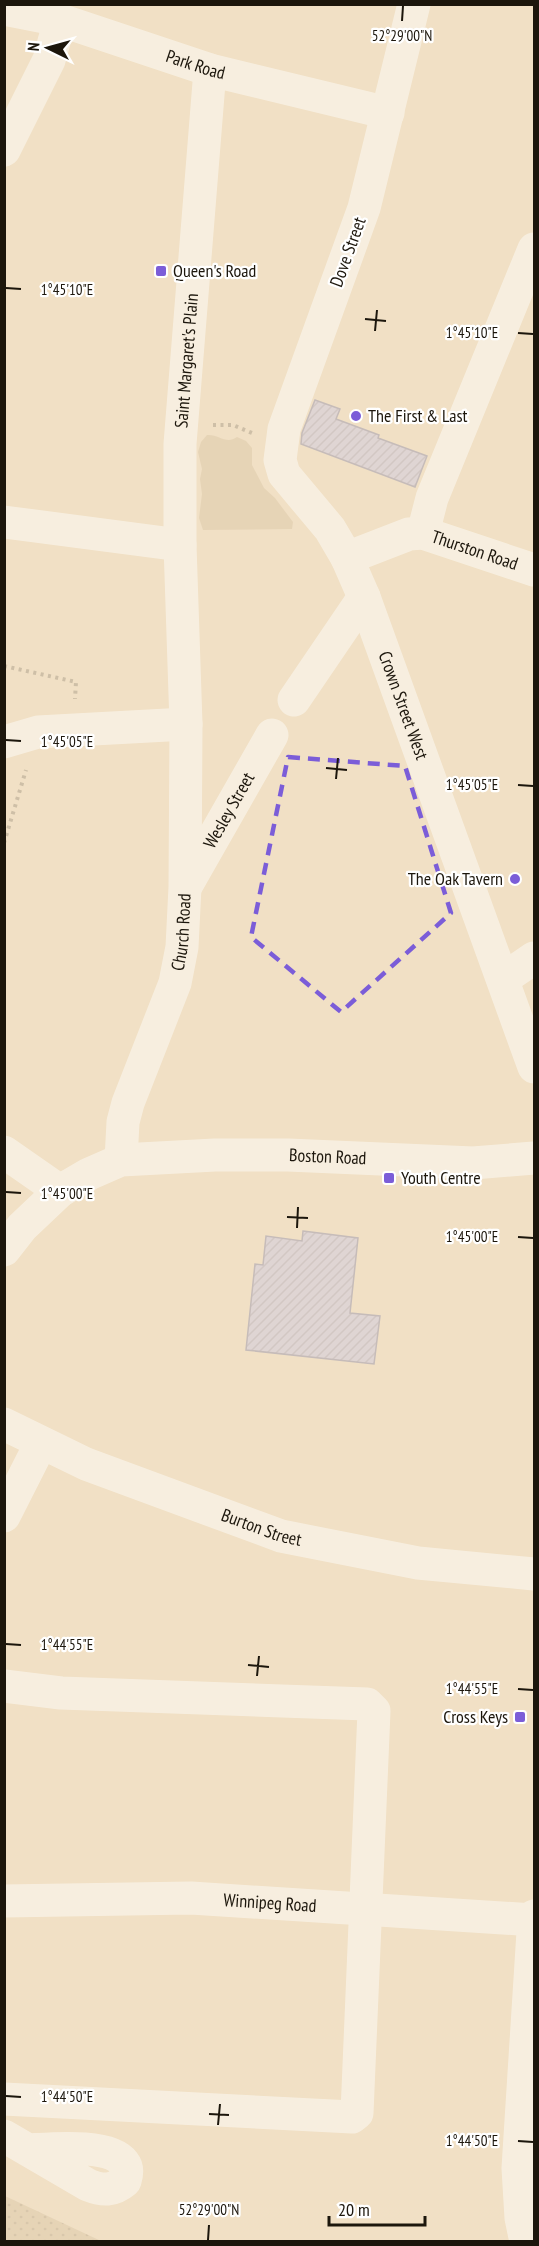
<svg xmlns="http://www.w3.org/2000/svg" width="539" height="2246" viewBox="0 0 539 2246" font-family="'PT Sans Narrow',sans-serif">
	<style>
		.green { fill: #dac5a5 }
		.garden { fill: url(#garden-dots) }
		.building { fill: url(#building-hatch); stroke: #9390ab; stroke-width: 1.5 }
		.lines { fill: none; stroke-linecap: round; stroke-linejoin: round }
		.path { stroke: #a49783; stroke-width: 4; stroke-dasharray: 3 4.5; stroke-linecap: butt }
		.minor { stroke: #fff; stroke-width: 33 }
		.major { stroke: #fff; stroke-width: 33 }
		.marked { fill: none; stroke: #7b5dd8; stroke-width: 4.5; stroke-dasharray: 12 8; stroke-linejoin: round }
		.ticks { fill: none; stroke: #1c160c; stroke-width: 2 }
		.poi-dot { fill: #7b5dd8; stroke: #fff; stroke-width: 2 }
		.labels { text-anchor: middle; stroke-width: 4.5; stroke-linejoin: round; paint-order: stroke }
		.street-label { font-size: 18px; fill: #1c160c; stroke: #fff }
		.poi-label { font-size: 18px; fill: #1c160c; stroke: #fff; text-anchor: start }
		.ticks-label { font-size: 15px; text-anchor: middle; fill: #1c160c; stroke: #fff; stroke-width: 4.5; stroke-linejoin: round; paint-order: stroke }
	</style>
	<defs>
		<pattern id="garden-dots" width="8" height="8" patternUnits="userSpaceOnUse" patternTransform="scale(1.5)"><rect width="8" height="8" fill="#dac5a5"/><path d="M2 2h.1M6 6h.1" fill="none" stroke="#baa88d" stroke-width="1.8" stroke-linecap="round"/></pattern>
		<pattern id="building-hatch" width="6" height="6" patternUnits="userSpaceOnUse" patternTransform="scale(1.5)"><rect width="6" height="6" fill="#cbc7e4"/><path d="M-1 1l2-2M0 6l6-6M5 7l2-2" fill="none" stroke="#aeaac2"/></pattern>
	</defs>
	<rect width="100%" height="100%" fill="#f1e0c5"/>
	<path class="green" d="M207,435c12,-1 19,10 30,2l9,4 6,7v17l12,23 11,10 18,24 -1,7 -89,1 -4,-12 3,-24 -2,-15 2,-10 -4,-17 3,-10z"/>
	<path class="garden" d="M5,2196l96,45h-96z"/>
	<g class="building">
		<path d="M315,400l25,9 -4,10 43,16 -1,3 49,18 -12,31 -114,-43 1,-11z"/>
		<path d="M303,1231l55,7 -8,75 30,3 -6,48 -128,-14 9,-86 8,1 3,-29 36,5z"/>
	</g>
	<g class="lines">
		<g class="path">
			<path d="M213,425h20l19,8"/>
			<path d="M4,666l72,16 -1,17"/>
			<path d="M4,843l22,-73"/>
		</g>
		<g class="minor">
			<path id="s1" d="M414,4l-50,204 -80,221 -4,31 4,14 46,55 17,29 17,39 170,470"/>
			<path id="s2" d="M4,9l56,11 150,50 178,43"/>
			<path d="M4,150l45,-90 11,-40"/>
			<path d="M4,522l176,23"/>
			<path d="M423,533l9,-35 102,-249"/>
			<path id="s3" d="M347,558l62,-24 14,-1 111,37"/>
			<path d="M294,700l70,-103"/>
			<path d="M4,742l34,-10 148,-8"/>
			<path id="s4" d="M186,886l86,-151"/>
			<path d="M503,979l31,-21"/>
			<path d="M4,1152l56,39"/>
			<path id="s5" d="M121,1160l2,-38 5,-19 47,-120 7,-36 3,-60 1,-163 -6,-179v-101l30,-374"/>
			<path id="s6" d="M4,1424l82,40 195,72 137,27 116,11"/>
			<path d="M4,1516l37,-73"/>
			<path d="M4,1686l57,7 306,11 7,7 -17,402 -5,4 -348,-18"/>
			<path id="s7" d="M4,1901l187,-3 343,22"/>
			<path d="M4,2136l84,49c15,6 25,6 37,-4 2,-7 3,-13 -1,-18 -14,-20 -74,-14 -96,-13"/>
		</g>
		<g class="major">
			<path id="s8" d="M4,1250l18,-23 38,-36 29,-17 32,-14 94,-5h73l185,8 61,-5"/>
			<path d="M526,2242l-5,-24 -3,-50 16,-252"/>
		</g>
	</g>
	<path d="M0 0H539V2246H0ZM288,757l117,9 46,147 -110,99 -90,-75z" fill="#f1e0c5" fill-opacity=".55" fill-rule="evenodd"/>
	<path class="marked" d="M288,757l117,9 46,147 -110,99 -90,-75z"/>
	<path class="ticks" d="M402,21l1,-15M6,288l15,1M365,319l21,2M375,331l2,-21M518,333l15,1M6,740l15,1M326,768l21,2M336,779l2,-21M518,785l15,1M6,1192l15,1M287,1217l21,1M297,1228l1,-21M518,1237l15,1M6,1644l15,1M248,1665l21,2M257,1676l2,-20M518,1689l15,1M6,2096l15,1M209,2114l20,1M218,2125l2,-21M518,2141l15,1M208,2240l1,-15"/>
	<g class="poi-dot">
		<rect x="155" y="265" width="12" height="12" rx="3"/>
		<circle cx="356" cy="416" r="6"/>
		<circle cx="515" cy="879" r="6"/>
		<rect x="383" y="1172" width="12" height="12" rx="3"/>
		<rect x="514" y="1711" width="12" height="12" rx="3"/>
	</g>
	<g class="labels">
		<g class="street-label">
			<text dy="6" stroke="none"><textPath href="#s2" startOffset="200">Park Road</textPath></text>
			<text transform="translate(348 252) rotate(-70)" y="6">Dove Street</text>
			<text dy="6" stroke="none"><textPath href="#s5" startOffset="810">Saint Margaret's Plain</textPath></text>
			<text dy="6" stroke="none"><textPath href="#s3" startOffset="135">Thurston Road</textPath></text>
			<text dy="6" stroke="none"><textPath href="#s1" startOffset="754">Crown Street West</textPath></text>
			<text dy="6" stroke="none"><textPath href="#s4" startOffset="87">Wesley Street</textPath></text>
			<text dy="6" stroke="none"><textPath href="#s5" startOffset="238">Church Road</textPath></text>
			<text dy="6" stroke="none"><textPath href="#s8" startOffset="357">Boston Road</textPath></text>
			<text dy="6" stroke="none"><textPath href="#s6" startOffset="278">Burton Street</textPath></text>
			<text dy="6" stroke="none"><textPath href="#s7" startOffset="266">Winnipeg Road</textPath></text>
		</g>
		<g class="poi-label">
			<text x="173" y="277">Queen's Road</text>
			<text x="368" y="422">The First &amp; Last</text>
			<text x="503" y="885" text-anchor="end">The Oak Tavern</text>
			<text x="401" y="1184">Youth Centre</text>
			<text x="508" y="1723" text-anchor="end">Cross Keys</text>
		</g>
	</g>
	<g class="ticks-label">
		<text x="402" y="41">52°29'00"N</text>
		<text x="67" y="295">1°45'10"E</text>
		<text x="472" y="338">1°45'10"E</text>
		<text x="67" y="747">1°45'05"E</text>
		<text x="472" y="790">1°45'05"E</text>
		<text x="67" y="1199">1°45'00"E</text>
		<text x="472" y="1242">1°45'00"E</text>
		<text x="67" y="1650">1°44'55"E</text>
		<text x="472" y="1694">1°44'55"E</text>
		<text x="67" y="2102">1°44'50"E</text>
		<text x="472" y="2146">1°44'50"E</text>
		<text x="209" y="2215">52°29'00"N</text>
	</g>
	<rect width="539" height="2246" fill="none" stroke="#1c160c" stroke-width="12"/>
	<g transform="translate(48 48) rotate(275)" stroke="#ffffff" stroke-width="4.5" paint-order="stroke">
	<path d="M0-4.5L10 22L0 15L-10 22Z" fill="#1c160c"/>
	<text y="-9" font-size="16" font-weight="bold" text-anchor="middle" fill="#1c160c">N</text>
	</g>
	<path d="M329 2216v9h96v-9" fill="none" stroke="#1c160c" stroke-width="3"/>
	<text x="338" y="2216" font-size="18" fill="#1c160c" stroke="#ffffff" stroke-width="4.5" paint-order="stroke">20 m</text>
</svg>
